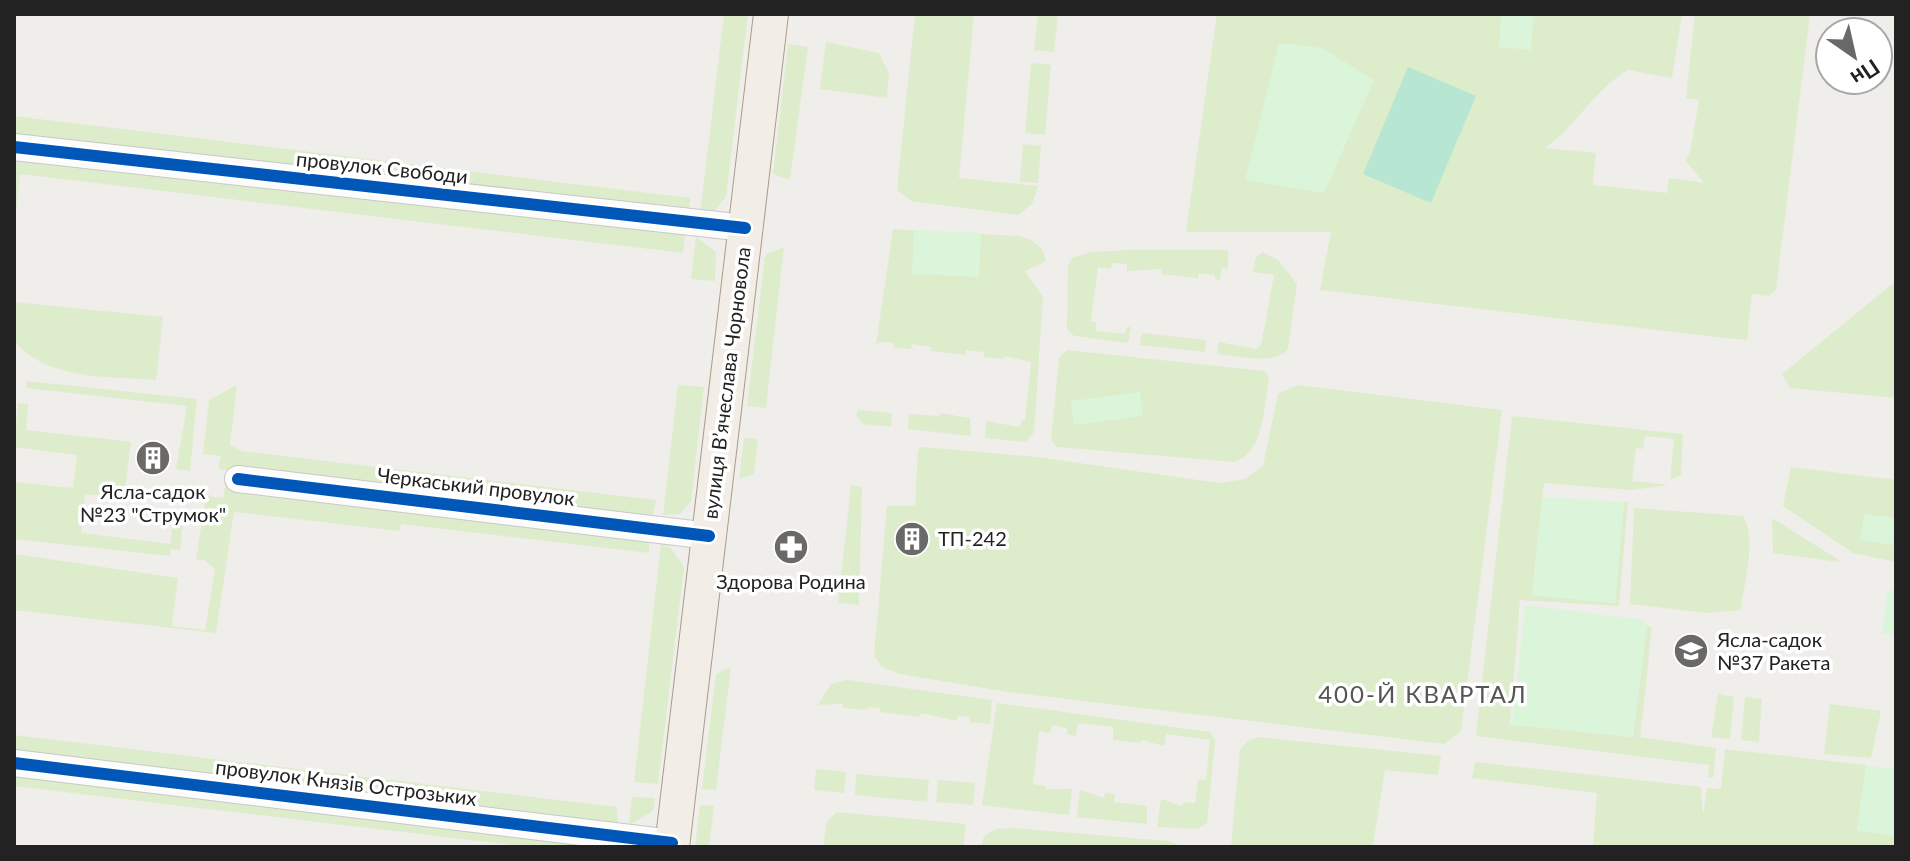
<svg xmlns="http://www.w3.org/2000/svg" width="1910" height="861" viewBox="0 0 1910 861" font-family="Lato,sans-serif">
	<style>
		.grass { fill: #ddeccb }
		.park { fill: #daf5da }
		.pitch { fill: #b7e6d2 }
		.lines { fill: none; stroke-linecap: round; stroke-linejoin: round }
		.minor-casing { stroke: #c9c8c7; stroke-width: 28 }
		.major-casing { stroke: #a79c86; stroke-width: 36 }
		.minor { stroke: #fdfcfc; stroke-width: 26 }
		.major { stroke: #f3ede7; stroke-width: 34 }
		.cycleway-casing { stroke: #fff; stroke-width: 17 }
		.cycleway { stroke: #0057b8; stroke-width: 12 }
		.labels { text-anchor: middle; stroke-width: 7; stroke-linejoin: round; paint-order: stroke }
		.street-label { font-size: 20px; fill: #222; stroke: #fff }
		.poi-label { font-size: 20px; fill: #222; stroke: #fff }
		.quarter-label { font-size: 24px; letter-spacing: 2px; fill: #555; stroke: #fff }
	</style>
	<rect width="100%" height="100%" fill="#f0eeeb"/>
	<g class="grass">
		<path d="M724,14h24l-22,183 -14,16 -12,1z"/>
		<path d="M915,14h59l-15,164 79,8 -6,18 -14,11 -107,-14 -14,-11z"/>
		<path d="M1038,14h20l-4,38 -20,-2z"/>
		<path d="M1217,14h465l-10,64 -44,-8c-36,21 -51,56 -83,78l51,5 -3,32 74,8 2,-15 35,5 -19,-23 5,-7 9,-53 -13,-2 9,-84h115l-34,276 -7,6 -17,-2 -5,46 -22,-2 -405,-48 11,-58h-145z"/>
		<path d="M826,42l53,11 10,20 -2,25 -67,-9z"/>
		<path d="M788,44l20,3 -18,133 -17,-6z"/>
		<path d="M1031,63l20,2 -6,70 -20,-2z"/>
		<path d="M14,116l676,82 -1,13 -675,-74z"/>
		<path d="M1023,144l18,2 -3,37 -18,-1z"/>
		<path d="M14,154l671,79 -2,20 -663,-79 -6,57z"/>
		<path d="M893,229l127,7c14,4 23,10 26,25l-21,10 18,26 -9,135 -8,10 -41,-4 1,-17 34,6 2,-7 3,1 6,-59 -27,-6 -1,3 -19,-2v-5l-18,-2 -1,5 -34,-4v-4l-19,-3 -1,5 -17,-1v-5l-15,-1 -3,3z"/>
		<path d="M696,237l20,15 -1,29 -24,-2z"/>
		<path d="M784,247l-18,161 -19,-2 18,-151z"/>
		<path d="M1129,250h99v19l-6,-1 -2,12 -5,-1v-4l-16,-2 -1,5 -36,-4 -1,-5 -34,2v-7l-15,-1 -1,6 -13,-2 -7,54 5,1v9l29,3 2,-7h4l-3,16 -54,-7 -7,-7 1,-63 4,-8 19,-6z"/>
		<path d="M1263,252l15,8 19,24 -9,65c-15,17 -50,7 -71,5l2,-12 37,7 5,-4 13,-70 -21,-3 3,-15z"/>
		<path d="M1896,281v117l-106,-10 -8,-14z"/>
		<path d="M14,302l149,15 -7,63c-47,-4 -108,1 -142,-39z"/>
		<path d="M1142,333l64,7 -1,12 -65,-7z"/>
		<path d="M1067,350l197,21 5,6c-5,28 -4,74 -34,85l-178,-15 -6,-7 8,-82z"/>
		<path d="M27,381l170,18 -7,72 -14,-2 11,-63 -161,-18z"/>
		<path d="M237,385l-7,60 12,6 414,49 -3,15 -15,3 -420,-49 3,-13 -18,-2 6,-54z"/>
		<path d="M678,385l26,2 -13,114 -11,13 -17,1z"/>
		<path d="M1297,385l205,25 -41,321 -16,13 -437,-52 -109,-18 -17,-7 -8,-11 13,-150h28l3,-55 3,-4 116,10 182,26 26,-4 18,-13 15,-72z"/>
		<path d="M18,403l10,1 -2,26 105,12 -7,56 -39,-4 -4,39 89,11 4,-26 9,2 -3,30 -9,-1 -1,7 -156,-17v-57l59,6 4,-33 -63,-8z"/>
		<path d="M858,410l34,3 -1,14 -28,-3 -7,-9z"/>
		<path d="M940,413l30,5 1,18 -63,-7 1,-15 30,2z"/>
		<path d="M1512,416l171,18 -2,41 -11,5 4,-41 -29,-3 -2,13 -7,-1 -4,33 37,4 -37,5 -88,-7 -12,112 83,8 9,-101h4l-9,104 -99,-6 -10,124 123,13 14,-112 5,3 -12,109 76,11 -3,30 -5,-1 1,-12 -233,-29z"/>
		<path d="M744,438l14,1 -4,35 -15,5z"/>
		<path d="M1791,467l105,13v82l-43,-9 -70,-47z"/>
		<path d="M851,485l11,2 -3,118 -21,-2z"/>
		<path d="M225,487h12v6l412,49v11l-248,-29 -1,7 -166,-19 -18,121 -202,-23v-56l164,24 -6,48 33,4 10,-61 -11,-9h-8l10,-64 17,2z"/>
		<path d="M1634,508l109,8c14,24 1,68 -2,94l-34,3 -77,-9z"/>
		<path d="M1772,518l67,42v2l-66,-9z"/>
		<path d="M661,544l10,4 13,19 -26,217 -24,-2z"/>
		<path d="M731,667l-15,123 -14,-1 14,-115z"/>
		<path d="M847,680l145,20 -2,24 -20,-2v-5l-13,-1v5l-36,-8 -1,4 -40,-5v-4l-12,-1 -1,3 -24,-2v-4l-25,1 13,-21z"/>
		<path d="M1718,694l16,3 -4,42 -19,-2z"/>
		<path d="M1745,697l17,2 -3,43 -18,-2z"/>
		<path d="M997,703l213,29 5,8 -8,83 -10,6 -40,-2 4,-28 21,7 1,-4 12,1 3,-24 8,1 4,-40 -44,-6 -2,12 -22,-6 -1,3 -28,-3v-13l-35,-4 -2,13 -9,-2v-6l-15,-3 -2,8 -11,-2 -6,53 13,2v3h26l-3,26 -87,-10z"/>
		<path d="M1830,704l51,7 -10,47 -47,-4z"/>
		<path d="M14,735l603,72 1,19 -604,-72z"/>
		<path d="M1258,737l183,19 -3,19 -53,-5 -12,75 8,2h-150l9,-97 8,-9z"/>
		<path d="M1725,749l141,16 -9,65 39,6v11h-303l4,-54 -125,-15 3,-16 226,25 2,29 4,-28 14,1z"/>
		<path d="M816,769l30,3 -2,21 -30,-3z"/>
		<path d="M14,770l590,77h-76l-514,-61z"/>
		<path d="M856,774l73,6 -2,22 -72,-7z"/>
		<path d="M938,780l37,3 -2,22 -37,-3z"/>
		<path d="M1080,790l24,8 1,-5 10,1 -1,8 33,4v18l-70,-7z"/>
		<path d="M632,797l23,1 -2,13 -24,14z"/>
		<path d="M700,805l14,1 -5,41h-14z"/>
		<path d="M837,812l129,12 -3,23h-140l4,-26z"/>
		<path d="M1012,828l156,13 16,6h-203l3,-11 12,-7z"/>
	</g>
	<g class="park">
		<path d="M1501,14h33l-3,36 -32,-3z"/>
		<path d="M1279,43l43,5 52,32 -50,113 -79,-13z"/>
		<path d="M914,230l67,3 -2,44 -67,-3z"/>
		<path d="M1140,392l3,24 -69,9 -3,-24z"/>
		<path d="M1542,497l82,5 -9,101 -83,-8z"/>
		<path d="M1864,514l32,4 -3,27 -33,-5z"/>
		<path d="M1896,587v48l-14,-1 5,-40z"/>
		<path d="M1525,605l119,15 3,5 -14,112 -121,-12z"/>
		<path d="M1866,765l30,4v67l-39,-5z"/>
	</g>
	<path class="pitch" d="M1408,67l68,29 -45,107 -68,-29z"/>
	<g class="lines">
		<g class="minor-casing">
			<g id="minor">
				<path d="M14,147l731,81"/>
				<path d="M238,479l471,57"/>
				<path d="M14,763l658,80"/>
			</g>
		</g>
		<g class="major-casing">
			<path id="major" d="M672,847l99,-833"/>
		</g>
		<use href="#minor" class="minor"/>
		<use href="#major" class="major"/>
		<g class="cycleway-casing">
			<g id="cycleway">
				<path d="M14,147l731,81"/>
				<path d="M238,479l471,57"/>
				<path d="M14,763l658,80"/>
			</g>
		</g>
		<use href="#cycleway" class="cycleway"/>
	</g>
	<defs>
		<g id="building-disc" transform="scale(1.8)"><circle r="9.5" fill="#6a6968" stroke="#fff"/><path d="M-4-6H4V6H1V3H-1V6H-4ZM-2.5-4.3h1.7v1.8h-1.7ZM.8-4.3h1.7v1.8H.8ZM-2.5-1h1.7V.8h-1.7ZM.8-1h1.7V.8H.8Z" fill="#fff"/></g>
		<g id="pharmacy-disc" transform="scale(1.8)"><circle r="9.5" fill="#6a6968" stroke="#fff"/><path d="M-2-6h4v4h4v4h-4v4h-4v-4h-4v-4h4Z" fill="#fff"/></g>
		<g id="school-disc" transform="scale(1.8)"><circle r="9.5" fill="#6a6968" stroke="#fff"/><path d="M0-5L7-2L0 1L-7-2ZM-4 1L0 2.5L4 1V4Q0 6-4 4Z" fill="#fff"/></g>
	</defs>
	<g fill-rule="evenodd">
		<use href="#building-disc" x="153" y="458"/>
		<use href="#building-disc" x="912" y="539"/>
		<use href="#pharmacy-disc" x="791" y="547"/>
		<use href="#school-disc" x="1691" y="651"/>
	</g>
	<g class="labels">
		<g class="street-label">
			<text transform="translate(382 168) rotate(6)" y="7">провулок Свободи</text>
			<text transform="translate(727 383) rotate(-83)" y="7">вулиця Вʼячеслава Чорновола</text>
			<text transform="translate(476 487) rotate(7)" y="7">Черкаський провулок</text>
			<text transform="translate(346 783) rotate(7)" y="7">провулок Князів Острозьких</text>
		</g>
		<g class="poi-label">
			<text x="153" y="499">Ясла-садок<tspan x="153" dy="23">№23 "Струмок"</tspan></text>
			<text x="938" y="546" text-anchor="start">ТП-242</text>
			<text x="791" y="589">Здорова Родина</text>
			<text x="1717" y="647" text-anchor="start">Ясла-садок<tspan x="1717" dy="23">№37 Ракета</tspan></text>
		</g>
		<g class="quarter-label">
			<text x="1423" y="703">400-Й КВАРТАЛ</text>
		</g>
	</g>
	<rect width="1910" height="861" fill="none" stroke="#222222" stroke-width="32"/>
	<g transform="translate(1854 56) rotate(146)"><circle r="38" fill="#ffffff" stroke="#a7a7a7" stroke-width="2"/>
	<path d="M0-6L14 30L0 20L-14 30Z" fill="#6a6968"/>
	<text y="-12" font-size="22" font-weight="bold" text-anchor="middle" fill="#222222">Пн</text>
	</g>
</svg>
